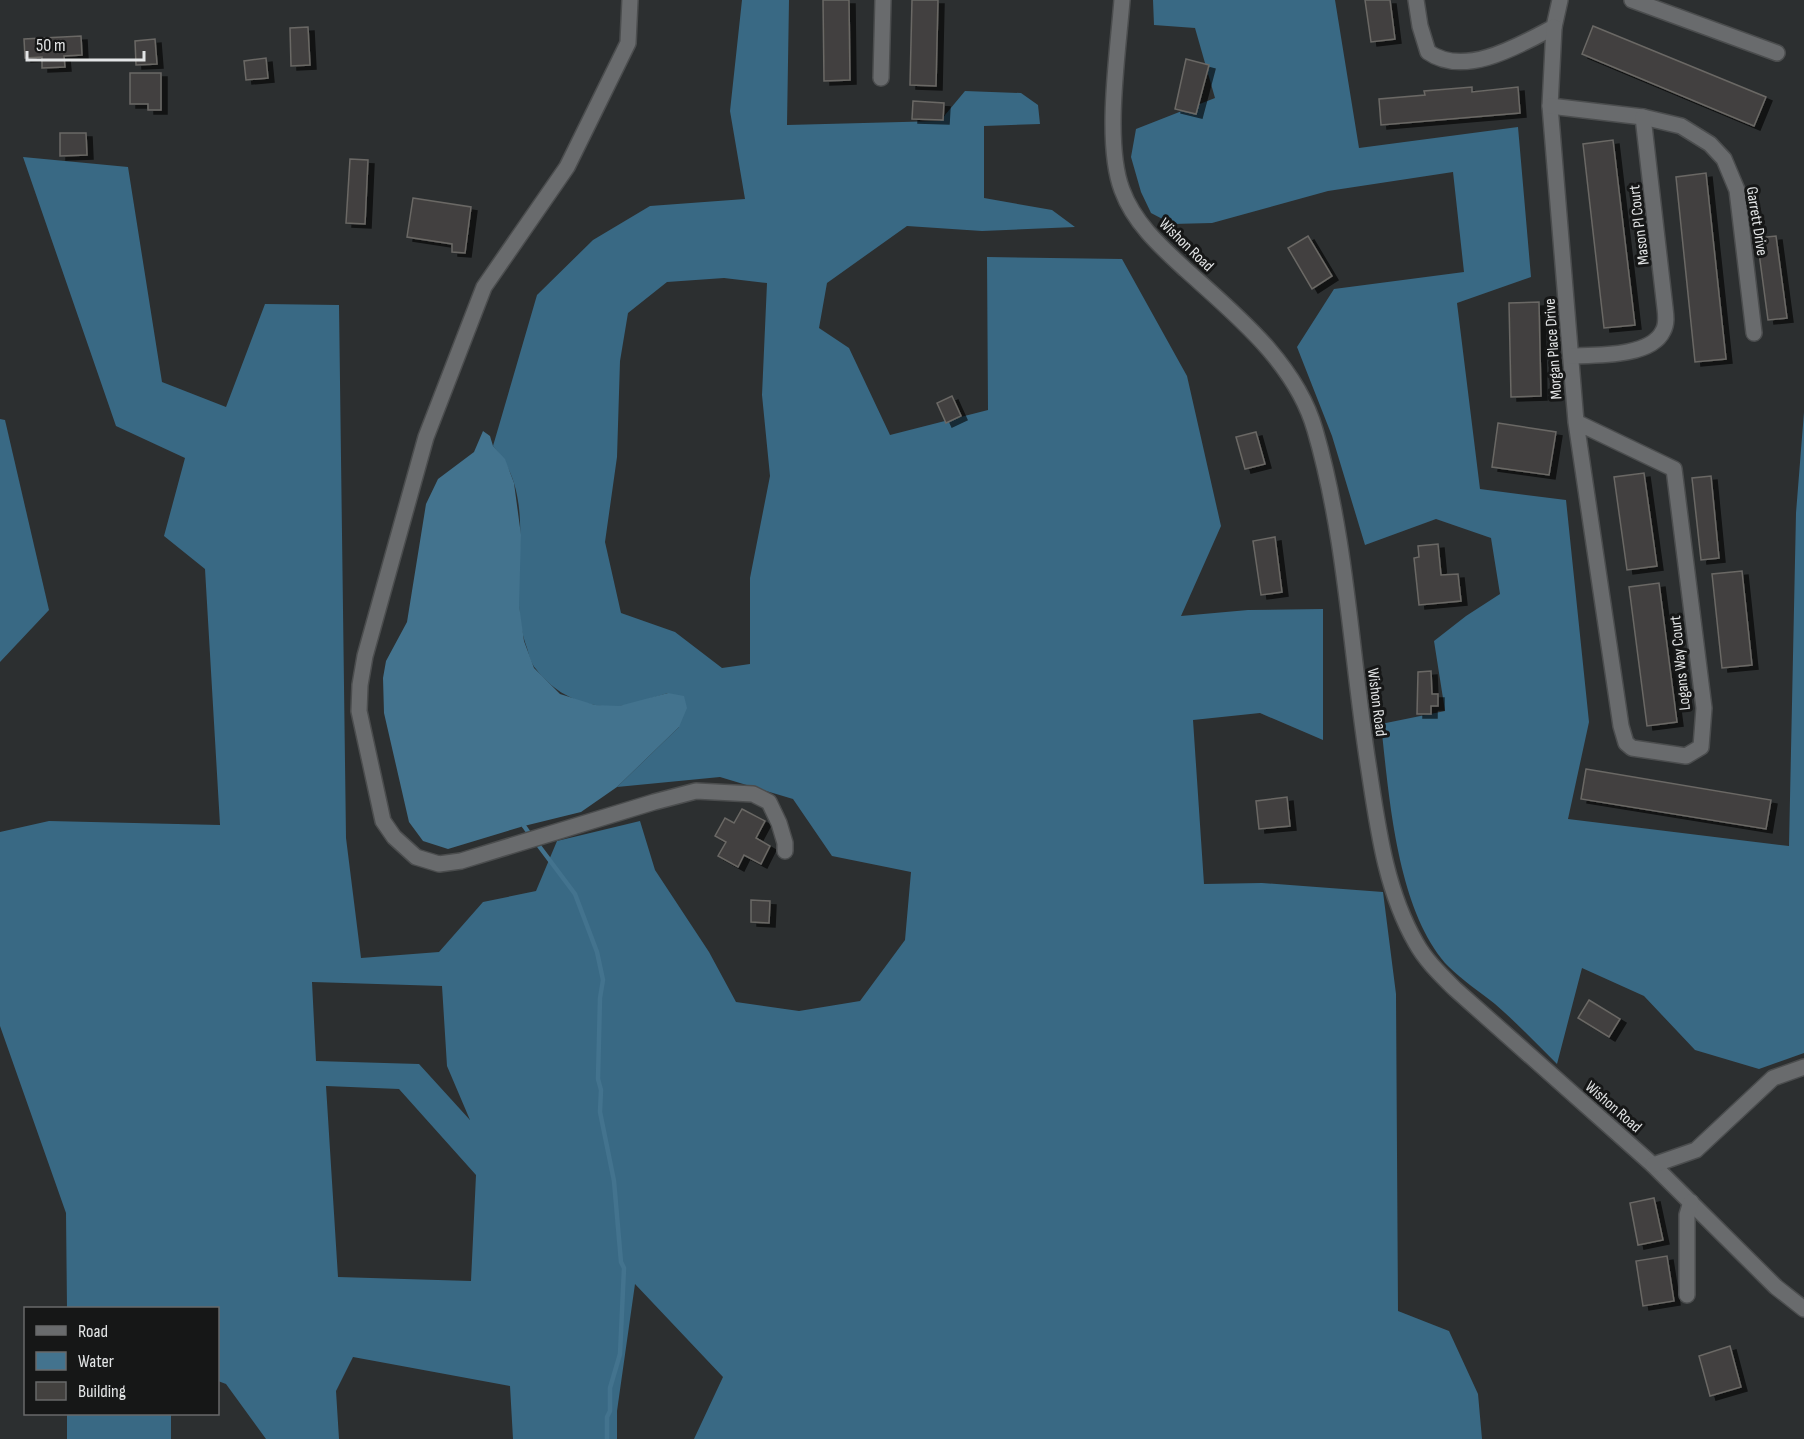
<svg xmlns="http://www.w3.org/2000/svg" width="1804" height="1439" viewBox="0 0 1804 1439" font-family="'Sofia Sans Condensed',sans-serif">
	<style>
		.forest { fill: #396984; fill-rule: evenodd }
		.water { fill: #43738e }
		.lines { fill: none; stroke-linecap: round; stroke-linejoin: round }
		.stream { stroke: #43738e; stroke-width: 4.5 }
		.building { fill: #43413f; stroke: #6a6865; stroke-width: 1.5; filter: url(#shadow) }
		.minor-casing { stroke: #4b4d4e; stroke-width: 18 }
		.minor { stroke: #696b6d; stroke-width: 15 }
		.labels { text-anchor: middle; stroke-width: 6; stroke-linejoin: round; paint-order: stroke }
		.street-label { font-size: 16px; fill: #e3e5e6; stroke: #161717 }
	</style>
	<defs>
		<filter id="shadow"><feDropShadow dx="6" dy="4" stdDeviation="0" flood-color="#0009"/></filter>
	</defs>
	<rect width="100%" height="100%" fill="#2c2f30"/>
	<g class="forest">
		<path d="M742,0h47l-2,125 153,-4 25,-30 56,2 17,12 2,19 -56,2v72l68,12 23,17 -93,4 -75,-5 -80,57 -8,45 30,20 41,87 98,-25 -1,-153 135,2 65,117 34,150 -40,90 67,-6 75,-1v131l-63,-27 -67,7 11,164 58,-1 121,9 13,102 2,317 51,20 29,63 4,45h-788l29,-62 -88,-93 -18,127v28h-104l-3,-53 -157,-29 -17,34 3,48h-73l-40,-55 -8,-3v-73h-151l-1,-95 -66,-187v-194l49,-11 171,4 -15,-256 -41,-33 21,-78 -69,-32 -93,-269 105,10 34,215 64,25 39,-103 74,1 7,533 15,120 78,-6 44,-50 53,-11 21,-50 83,-20 15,49 54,82 27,50 63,9 61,-10 45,-61 6,-68 -79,-16 -39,-57 -73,-22 -103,10 62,-60 -11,-34c-15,4 -32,11 -48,13 -25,3 -55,-7 -72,-24 -4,-4 -9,-8 -12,-13 -5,-5 -7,-14 -9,-21 -24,-63 17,-146 -34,-202l44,-151 56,-55 57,-34 95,-7 -15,-88zM724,278l43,5 -5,112 8,81 -20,102v86l-28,4 -47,-36 -54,-19 -16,-71 12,-85 3,-96 8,-48 39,-31zM312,982l130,4 5,80 23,54 -51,-56 -103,-3zM326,1086l73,3 77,86 -5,106 -133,-4z"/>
		<path d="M1153,0h182l24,148 159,-21 13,150 -74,26 23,186 86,11 23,222 -21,97 221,27 7,-333 8,-101v641l-45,16 -64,-19 -51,-54 -62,-28 -25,96c-20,-20 -40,-41 -62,-60 -15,-12 -33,-24 -46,-37 -52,-54 -60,-171 -68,-243l64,-13 -11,-70 32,-25 34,-22 -9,-56 -55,-19 -71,26 -33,-109 -35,-89 37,-58 130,-17 -11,-100 -125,19 -116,32 -40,1 -21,-11 -10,-21 -10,-35 5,-28 79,-31 -20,-70 -41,-3z"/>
		<path d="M0,419l5,1 44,190 -49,52z"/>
		<rect x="67" y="1414" width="104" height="25"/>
	</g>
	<path class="water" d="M483,431l7,5 3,10 12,13 9,24 7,52 -2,70 5,36 10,27 26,26 35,11 24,1 49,-13 16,3 3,12 -8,19 -62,60 -36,25 -57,14 -76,23 -25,-8 -14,-19 -25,-109 -1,-35 3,-17 21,-39 19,-118 12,-25 36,-27z"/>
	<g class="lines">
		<g class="stream">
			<path d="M524,826l7,10"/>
			<path d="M536,842l39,52 22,58 6,28 -3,18 -2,81 3,11 -1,22 14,69 7,81 3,6 -4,86 -10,34v23l-3,6v22"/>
		</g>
	</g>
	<g class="building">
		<path d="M823,0h26l1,80 -26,1z"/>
		<path d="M912,0h26l-2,86 -26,-1z"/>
		<path d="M1365,0h25l5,39 -24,3z"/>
		<path d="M1593,26l173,71 -12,29 -172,-72z"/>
		<path d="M308,27l2,38 -19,1 -1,-38z"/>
		<path d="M81,36l1,19 -18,1 1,11 -23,1v-11l-17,1 -1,-19z"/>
		<path d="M155,39l2,25 -21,1 -1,-24z"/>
		<path d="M266,58l2,20 -22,2 -2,-19z"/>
		<path d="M1186,59l23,6 -13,49 -21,-5z"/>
		<path d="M130,73h31v37h-13v-6h-18z"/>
		<path d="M1472,87v5l46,-5 2,26 -139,12 -2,-26 46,-4 -1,-4z"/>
		<path d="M913,101l31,2 -1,17 -31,-1z"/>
		<path d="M60,133h26l1,22 -27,1z"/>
		<path d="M1613,140l22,185 -31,3 -21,-184z"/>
		<path d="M350,159l18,1 -3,64 -19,-1z"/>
		<path d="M1706,173l20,186 -31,3 -19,-185z"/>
		<path d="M413,198l58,9 -6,46 -13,-1v-8l-45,-7z"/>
		<path d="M1308,236l24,40 -20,13 -24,-41z"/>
		<path d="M1776,236l11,82 -19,2 -11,-82z"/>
		<path d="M1539,302l2,94 -30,1 -2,-94z"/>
		<path d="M952,396l9,20 -15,7 -9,-20z"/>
		<path d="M1498,423l58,9 -7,43 -57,-8z"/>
		<path d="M1256,432l9,32 -20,5 -9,-32z"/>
		<path d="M1644,473l13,93 -30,4 -13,-93z"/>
		<path d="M1711,476l8,82 -18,2 -9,-82z"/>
		<path d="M1275,537l7,55 -21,3 -8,-54z"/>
		<path d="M1438,544l3,31 17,-1 3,27 -42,4 -5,-47 5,-1 -1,-11z"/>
		<path d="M1742,571l10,94 -30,3 -10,-94z"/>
		<path d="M1659,583l18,139 -30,4 -18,-139z"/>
		<path d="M1431,671l1,23h6v12h-7v8h-14l1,-42z"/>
		<path d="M1586,769l185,31 -5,29 -185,-30z"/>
		<path d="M1287,797l3,29 -31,3 -3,-28z"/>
		<path d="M742,809l23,12 -9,17 14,8 -9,18 -17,-9 -6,12 -20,-11 8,-14 -11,-6 10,-18 9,5z"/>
		<path d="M751,900l19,1 -1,22 -18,-1z"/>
		<path d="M1589,1000l31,19 -11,18 -31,-19z"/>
		<path d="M1654,1198l9,42 -25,5 -8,-42z"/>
		<path d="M1667,1256l7,45 -31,5 -7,-45z"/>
		<path d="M1730,1346l11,41 -31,9 -11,-40z"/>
	</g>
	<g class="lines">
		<g class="minor-casing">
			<g id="minor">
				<path d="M630,0l-2,43 -61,124 -83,120 -58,150 -61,219 -5,29 -1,26 24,110 11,16 22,20 23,7 22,-3 193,-59 42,-11 57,3 16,8 10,21 6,20v8"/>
				<path d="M1122,0c-4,52 -18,143 0,190 12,33 39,57 64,80 50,45 110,93 129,160 32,110 36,227 54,340 9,59 17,121 47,173 10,18 25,32 39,46l198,176 123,122 28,22"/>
				<path d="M1416,0l4,26 8,26c37,26 92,-7 126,-25l6,-27"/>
				<path d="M1632,0l145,53"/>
				<path d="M1554,27l-4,79 26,316 45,304 5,17 6,5 54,8 15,-9 3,-39 -30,-239 -98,-47"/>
				<path d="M881,78l2,-78"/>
				<path d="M1550,106l93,11 38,9 29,18 14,15 13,31 17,143"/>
				<path d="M1571,356c25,-1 80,1 92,-25 4,-7 3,-15 2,-23l-22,-191"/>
				<path d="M1653,1165l43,-15 77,-72 31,-11"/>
				<path d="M1687,1295v-80l4,-13"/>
			</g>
		</g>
		<use href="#minor" class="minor"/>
	</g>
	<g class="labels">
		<g class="street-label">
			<text transform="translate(1758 221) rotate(81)" y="6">Garrett Drive</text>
			<text transform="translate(1638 225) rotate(-97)" y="6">Mason Pl Court</text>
			<text transform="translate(1187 244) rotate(44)" y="6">Wishon Road</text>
			<text transform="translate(1552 349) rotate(-94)" y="6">Morgan Place Drive</text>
			<text transform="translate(1679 663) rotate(-96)" y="6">Logans Way Court</text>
			<text transform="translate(1378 702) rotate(83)" y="6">Wishon Road</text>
			<text transform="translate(1614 1106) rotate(41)" y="6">Wishon Road</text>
		</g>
	</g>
	<rect x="24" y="1307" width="195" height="108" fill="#161717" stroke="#68696a" stroke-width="1.5"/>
	<rect x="36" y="1326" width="30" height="9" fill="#696b6d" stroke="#68696a" stroke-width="1.5"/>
	<text x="78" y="1337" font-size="18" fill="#e3e5e6">Road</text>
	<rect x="36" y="1352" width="30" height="18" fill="#43738e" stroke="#68696a" stroke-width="1.5"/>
	<text x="78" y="1367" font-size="18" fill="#e3e5e6">Water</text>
	<rect x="36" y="1382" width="30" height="18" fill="#43413f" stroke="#68696a" stroke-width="1.5"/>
	<text x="78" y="1397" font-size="18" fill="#e3e5e6">Building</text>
	<path d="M27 51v9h117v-9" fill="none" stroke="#e3e5e6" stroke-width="3"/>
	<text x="36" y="51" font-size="18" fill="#e3e5e6" stroke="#161717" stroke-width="4.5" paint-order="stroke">50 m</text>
</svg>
